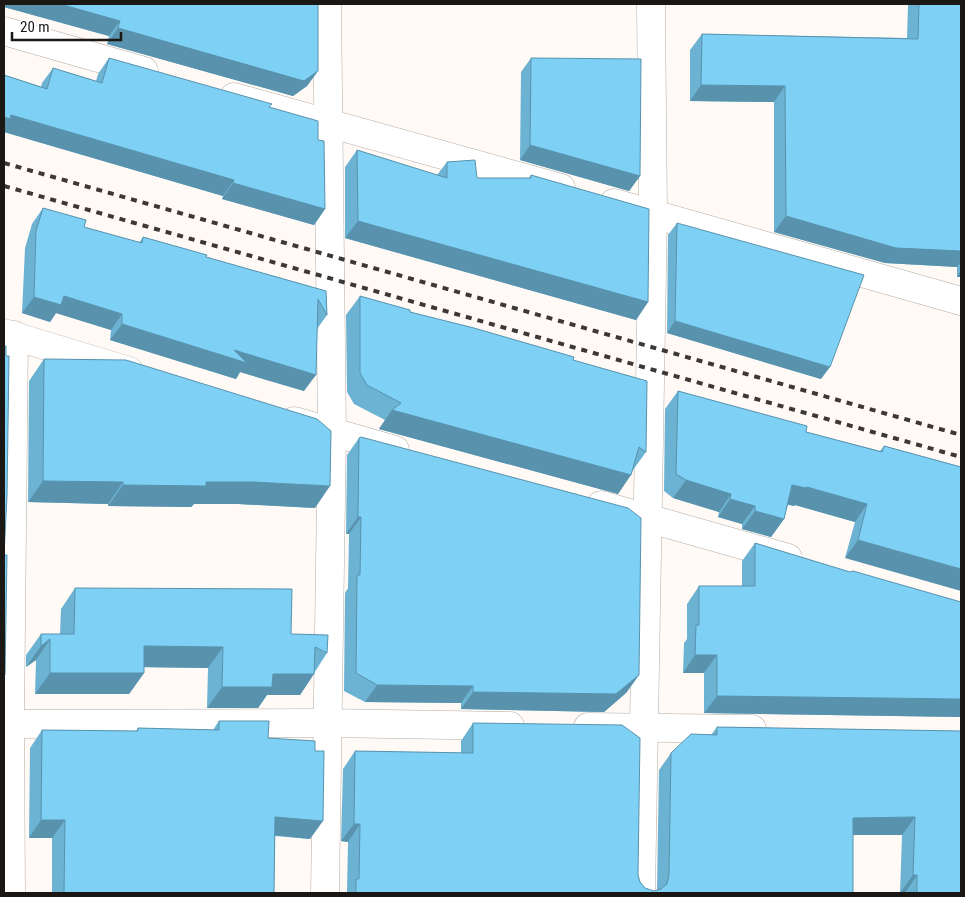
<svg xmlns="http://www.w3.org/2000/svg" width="965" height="897" viewBox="0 0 965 897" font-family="'Roboto Condensed',sans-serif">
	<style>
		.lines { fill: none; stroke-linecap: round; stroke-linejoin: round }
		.minor-casing { stroke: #b4aca5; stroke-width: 29 }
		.minor { stroke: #fff; stroke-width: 28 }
		.rail { stroke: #3c3836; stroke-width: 4; stroke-dasharray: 6 6; stroke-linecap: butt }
		.wall { fill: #6cb3d3 }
		.shaded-wall { fill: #5892ac }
		.building { fill: #7ed0f5; stroke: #5892ac }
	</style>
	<rect width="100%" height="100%" fill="#fffaf6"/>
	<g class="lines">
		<g class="minor-casing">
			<g id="minor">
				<path d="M4,31l140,40"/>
				<path d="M234,97l327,91"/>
				<path d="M614,203l347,98"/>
				<path d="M4,333l125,38"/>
				<path d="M294,421l101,29"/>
				<path d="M601,505l187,53"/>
				<path d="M4,724l322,-1 184,3"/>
				<path d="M588,727l164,2"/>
				<path d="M11,893l-1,-169 4,-389"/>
				<path d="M325,893l7,-460 -5,-429"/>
				<path d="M641,893l12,-679 -2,-210"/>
			</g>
		</g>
		<use href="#minor" class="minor"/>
		<g class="rail">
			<path d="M4,163l957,272"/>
			<path d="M4,186l957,271"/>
		</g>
	</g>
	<g class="wall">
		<path d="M318,4v67l-11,15 -14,10 -186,-52 2,-8 -105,-29z"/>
		<path d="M908,4h53v273h-4v-10l-72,-4 -111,-31v-130l-84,-1v-51l12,-16 205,4z"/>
		<path d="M109,58l161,49 48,33 7,69 -11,16 -92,-26 1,-3 -219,-64v-57l37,12 1,-4 11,-15 43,13 2,-7z"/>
		<path d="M531,58l109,118 -11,15 -109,-31 1,-88z"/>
		<path d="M357,150l80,25 10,-13 30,16h52l2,-3 117,127 -12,18 -291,-82v-71z"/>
		<path d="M43,208l41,19 55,16 4,-6 63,20 120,34 1,24 -10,14 -13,62 -64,-19 -4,7 -126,-39 1,-10 -55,-17 -6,9 -28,-9 3,-65 7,-24z"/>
		<path d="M677,223l144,156 -154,-46 1,-98z"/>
		<path d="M360,296l50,16 163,48 73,92 -13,18 -15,24 -239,-65 6,-9 -31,-16 -7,-12 -1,-77z"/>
		<path d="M44,359l271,149 -77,-4h-44l-3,3 -83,-1v-2l-80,-2 1,-121z"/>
		<path d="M678,391l128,41 74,19 4,-5 77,21 -116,91 10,-36 -60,-17 -1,1 -6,-2 -4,15 -13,18 -29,-8v-5l-24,-7 1,-5 -46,-14 -9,-7 1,-82z"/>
		<path d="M359,438l280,237 -13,18 -22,19 -143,-3v-6l-96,-1 -21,-11 1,-98 3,-5 1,-54h-3l1,-79z"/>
		<path d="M755,543l95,29 111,145 -257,-4v-40h-21l1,-30 3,-4v-35l12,-18h43v-25z"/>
		<path d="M75,588l216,46 36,19 -27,42h-33l-9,13h-51l1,-40 -64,-1v6l-15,21h-94l1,-34 -10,7v-12l15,-21h19l1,-25z"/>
		<path d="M219,721l49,17 42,101 -35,-3 -1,57h-222v-55h-23l1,-90 12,-18 94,1 2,-3 75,2z"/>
		<path d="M473,723l165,152 2,7 5,6 9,3 3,-1 2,-120 12,-17 40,-18 6,-8 244,4v162h-61l2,-58h-49v58h-507l1,-1 1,-50 -7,-1 2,-72 12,-18 106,2v-12z"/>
	</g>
	<g class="shaded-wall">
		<path d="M4,4h56l60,17 -11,15 -105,-29z"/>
		<path d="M118,28l200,43 -11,15 -14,10 -186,-52z"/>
		<path d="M701,85l84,1 -11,16 -84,-1z"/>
		<path d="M11,115l223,65 -11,16 -219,-64v-15z"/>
		<path d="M530,145l110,31 -11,15 -109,-31z"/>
		<path d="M233,183l92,26 -11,16 -92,-26z"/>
		<path d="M786,216l175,35v10l-4,6 -72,-4 -111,-31z"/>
		<path d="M358,221l290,81 -12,18 -291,-82z"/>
		<path d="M961,270v7h-4z"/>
		<path d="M64,296l58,18 -11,16 -55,-17 -6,9 -28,-9 12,-16z"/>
		<path d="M675,321l155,46 -9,12 -154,-46z"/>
		<path d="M122,324l112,26 82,25 -12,16 -64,-19 -4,7 -126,-39z"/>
		<path d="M392,410l239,65 -13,19 -239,-65z"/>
		<path d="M686,480l45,14 -12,18 -46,-14z"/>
		<path d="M43,481l80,1 -15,22 -80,-2z"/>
		<path d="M206,482h47l77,4 -15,22 -77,-4h-44l-3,3 -83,-1 15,-21z"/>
		<path d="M792,485l15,2 60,17 -12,18 -60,-17 -1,1 -14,-3z"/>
		<path d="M730,499l25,7 -13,18 -24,-7z"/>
		<path d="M755,511l29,8 -13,18 -29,-8z"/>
		<path d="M358,517h3l-12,17h-3z"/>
		<path d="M858,540l103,29v22l-116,-33z"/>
		<path d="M50,639l-14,21 -10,7 15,-21z"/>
		<path d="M144,646l79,1 -15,21 -79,-1z"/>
		<path d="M695,655h22l-13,18h-21z"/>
		<path d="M50,673h94l-15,21h-94z"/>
		<path d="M273,674h41l-14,21h-33l-9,13h-51l15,-21z"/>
		<path d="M639,675l-13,18 -22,19 -143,-3 12,-17z"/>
		<path d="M377,685l96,1 -12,17 -96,-1z"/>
		<path d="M717,696l244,3v18l-257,-4z"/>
		<path d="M275,817l48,4 -13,18 -47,-5z"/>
		<path d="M915,817l-13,18h-61l12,-17z"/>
		<path d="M41,820h24l-13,18h-23z"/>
		<path d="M354,824h6l-12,18 -7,-1z"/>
		<path d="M913,875h4l-12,18h-5z"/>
	</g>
	<g class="building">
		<path d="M60,4h258v67l-14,10 -186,-53 2,-7z"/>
		<path d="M919,4h42v247l-65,-3 -110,-32 -1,-130 -84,-1 1,-51 216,5z"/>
		<path d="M109,58l163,46 -3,3 49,14v19l6,1 1,68 -92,-26 1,-3 -223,-65 -1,4 -6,-2v-42l43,14 6,-21 49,15z"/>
		<path d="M531,58l110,1 -1,117 -110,-31z"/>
		<path d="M357,150l90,28v-16l28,-2 2,18h54v-3l118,34 -1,93 -290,-81z"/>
		<path d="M43,208l43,12 -2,7 58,16 1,-6 64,18 -1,2 120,34 1,24 -9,-16 -2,76 -82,-25 13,13 -125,-39v-10l-58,-18 -3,9 -27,-8 2,-66z"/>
		<path d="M677,223l187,52 -34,92 -155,-46z"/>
		<path d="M360,296l50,14v2l64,16 100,29 -1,3 74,21 -1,71 -7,-5 -8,28 -239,-65 9,-7 -34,-18 -7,-12z"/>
		<path d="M4,346h2v10h3l-2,140 -3,59h3l-2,120 -1,1z"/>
		<path d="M44,359l82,1 191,59 14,12 -1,55 -77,-4h-47v4l-83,-1v-3l-80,-1z"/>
		<path d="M678,391l129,35 -1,6 76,20 2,-6 77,21v102l-103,-29 9,-36 -60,-17 -1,1 -14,-3 -8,34 -29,-8v-5l-25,-7 1,-5 -45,-14 -10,-6z"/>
		<path d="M361,437l267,71 13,10 -2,157 -23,19 -143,-2v-6l-96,-1 -21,-12 1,-98h3l1,-58h-3l1,-79z"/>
		<path d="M755,543l95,29 3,-1 108,31v97l-244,-3v-41h-22l1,-30h3v-39h56z"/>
		<path d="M75,588l217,1 -1,45 37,1 -1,18 -12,-6 -1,27h-41l-1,13h-50l1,-40 -79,-1v27h-94v-34l-9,7v-12h33z"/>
		<path d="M219,721h50l-1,17 47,3v10h9l-1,70 -48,-4 -1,76h-210l1,-73h-24l1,-90 96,1v-3l81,2z"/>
		<path d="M473,723l149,2 18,13 -2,137 2,7 5,6 9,3 7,-2 6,-5 2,-9 2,-122 20,-19 26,1v-8l244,4v162h-44v-18h-4l2,-58 -62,1v75h-497v-14h3l1,-55h-6l1,-73 118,2z"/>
	</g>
	<rect width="965" height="897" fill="none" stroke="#1a1715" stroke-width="10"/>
	<path d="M12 32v8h109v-8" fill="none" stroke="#1a1715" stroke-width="2.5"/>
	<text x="20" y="32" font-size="15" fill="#1a1715" stroke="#ffffff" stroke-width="4" paint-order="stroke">20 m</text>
</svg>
